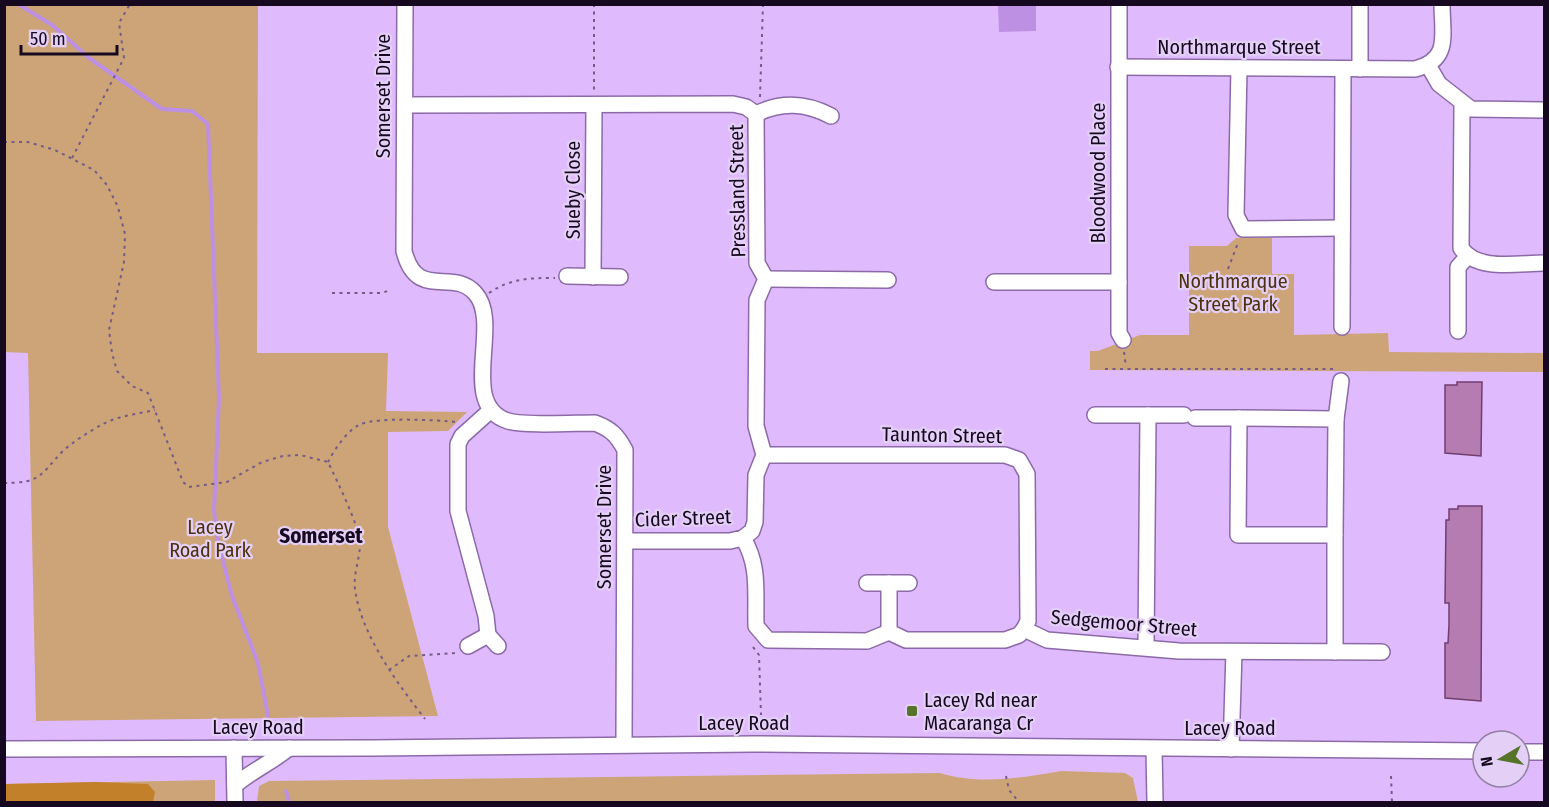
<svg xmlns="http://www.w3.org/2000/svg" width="1549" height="807" viewBox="0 0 1549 807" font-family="'Fira Sans Condensed',sans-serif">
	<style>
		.green { fill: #cda477 }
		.forest { fill: #c18029 }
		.water { fill: #be90e3 }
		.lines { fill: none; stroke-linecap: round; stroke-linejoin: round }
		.stream { stroke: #be90e3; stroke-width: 4 }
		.building { fill: #b47cb0; stroke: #713e6f; stroke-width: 1.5 }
		.minor-casing { stroke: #8c6aa7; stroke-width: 18 }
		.path { stroke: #745c87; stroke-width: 2; stroke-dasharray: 3 4.5; stroke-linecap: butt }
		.minor { stroke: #fff; stroke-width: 15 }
		.poi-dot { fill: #55742a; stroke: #e4cff7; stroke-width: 2 }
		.labels { text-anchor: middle; stroke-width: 4.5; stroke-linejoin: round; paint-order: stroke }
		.street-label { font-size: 20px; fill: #16081f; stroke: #e4cff7 }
		.park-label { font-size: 20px; fill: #4d310e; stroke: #e4cff7 }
		.poi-label { font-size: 20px; fill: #16081f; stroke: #e4cff7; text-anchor: start }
		.neighbourhood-label { font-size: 21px; font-weight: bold; fill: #16081f; stroke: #e4cff7 }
	</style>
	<rect width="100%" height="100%" fill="#dfbbfd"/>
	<g class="green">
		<path d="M5,4l253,1 -1,348h131l-2,58 81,1 -19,19 -60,1v95l50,189 -402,5 -8,-368 -24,-1z"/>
		<path d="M1236,238h36v36h22v61l94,-2 1,19 155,1v19l-454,-2v-19h8l42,-16h49v-89h38z"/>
		<path d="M1061,771l64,2 8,5 5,24h-881l2,-16 10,-5 671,-8c39,12 81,5 121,-2z"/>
		<path d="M215,780v22h-210l-1,-18z"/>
	</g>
	<path class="forest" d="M95,782l53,2 7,8 -2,10h-148v-18z"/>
	<path class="water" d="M998,5h38v26l-37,1z"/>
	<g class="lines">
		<g class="stream">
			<path d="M18,4l34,21 37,33 73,51 30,2 16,13 11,274 -5,113 3,27 15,58 26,67 10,53"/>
			<path d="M286,791l3,11"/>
		</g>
	</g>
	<g class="building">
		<path d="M1457,382h25l-1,74 -36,-3v-68h12z"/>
		<path d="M1458,506h24l-1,195 -36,-3v-55h3l1,-18v-22h-4l1,-83h3v-11h9z"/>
	</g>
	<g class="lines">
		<g class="minor-casing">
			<g id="minor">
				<path d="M405,4l-1,247c13,51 48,16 71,42 28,30 -18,112 33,128 15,5 67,2 87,2 16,6 22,12 30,27l-1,294"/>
				<path d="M1119,4v329l4,7"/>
				<path d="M1360,4v65"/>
				<path d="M1428,65l11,19 32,25 73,1"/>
				<path d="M1118,67l297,2c36,-9 27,-34 27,-65"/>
				<path d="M1239,68l-3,147 7,14 99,-1"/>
				<path d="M1462,104l-1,144c16,24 57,15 83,15"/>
				<path d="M405,105l328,-1 13,3 10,7 1,149 9,16 -9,21 -1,126 8,29 -8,20 -1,47 -3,9 -9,7 -13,3h-105"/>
				<path d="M756,114c26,-13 50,-11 75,2"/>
				<path d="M567,276l53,1"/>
				<path d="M593,277l1,-172"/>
				<path d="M766,279l122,1"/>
				<path d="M994,282h125"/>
				<path d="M1342,327l1,-258"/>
				<path d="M1458,331v-64l9,-10"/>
				<path d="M1095,415h89"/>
				<path d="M1195,418h44l-1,117h97v117"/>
				<path d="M1239,418l97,1 -1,116"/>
				<path d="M1336,419l5,-38"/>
				<path d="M764,455h241l14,5 8,14 1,147 -4,8"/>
				<path d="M743,538c17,28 12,55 13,88l12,14 99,1 22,-9 17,8h99l14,-5 5,-6 23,11 132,11 203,1"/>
				<path d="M867,583h42"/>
				<path d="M889,632v-49"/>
				<path d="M488,635l-2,-19 -28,-105v-67l4,-8 29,-26"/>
				<path d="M468,646l20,-11 10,11"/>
				<path d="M1146,647l2,-232"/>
				<path d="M234,748l1,54"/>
				<path d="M4,749l369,-1 380,-4 730,7"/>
				<path d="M1154,749l1,53"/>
				<path d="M1231,749l3,-97"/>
				<path d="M1519,752h25"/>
				<path d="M235,785c17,-14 37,-23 54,-37"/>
			</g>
		</g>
		<g class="path">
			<path d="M594,4v86"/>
			<path d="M760,97l3,-93"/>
			<path d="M4,142h24l27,8 39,20 13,15 11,22 7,27 -1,28 -15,68 3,23 5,18 15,15 16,7 35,89 6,5 38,-5 35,-20 21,-6 17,-1 28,7c8,17 32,65 32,82 0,15 -7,30 -5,45 6,46 43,95 70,130"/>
			<path d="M72,158l52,-100 -5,-35 11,-19"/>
			<path d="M1228,269l10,-26"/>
			<path d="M332,293h50l8,-3"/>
			<path d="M489,293c22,-15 41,-15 66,-15"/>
			<path d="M1124,352l2,15"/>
			<path d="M1105,369h228"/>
			<path d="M328,462c6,-12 20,-33 33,-38 17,-7 76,-4 95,-2"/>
			<path d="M4,483c37,0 36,-8 58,-31 10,-10 27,-20 39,-27 16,-9 36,-11 54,-15"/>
			<path d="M753,647l6,8 2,60"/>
			<path d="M389,670l20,-14 48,-3"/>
			<path d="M1006,776l3,14 10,12"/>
			<path d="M1391,776l1,26"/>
		</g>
		<use href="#minor" class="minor"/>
	</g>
	<rect class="poi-dot" x="906" y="705" width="12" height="12" rx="3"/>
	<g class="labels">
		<g class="street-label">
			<text x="1239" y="54">Northmarque Street</text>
			<text transform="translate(383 96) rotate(-90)" y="7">Somerset Drive</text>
			<text transform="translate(1098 173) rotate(-90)" y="7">Bloodwood Place</text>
			<text transform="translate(573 190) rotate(-90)" y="7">Sueby Close</text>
			<text transform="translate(737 191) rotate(-91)" y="7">Pressland Street</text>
			<text transform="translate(942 435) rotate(1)" y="7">Taunton Street</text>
			<text transform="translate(683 518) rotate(-2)" y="7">Cider Street</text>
			<text transform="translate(604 527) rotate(-90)" y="7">Somerset Drive</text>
			<text transform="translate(1124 623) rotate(5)" y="7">Sedgemoor Street</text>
			<text x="744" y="730">Lacey Road</text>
			<text x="258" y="734">Lacey Road</text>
			<text x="1230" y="735">Lacey Road</text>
		</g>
		<g class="park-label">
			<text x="1233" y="288">Northmarque<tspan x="1233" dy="23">Street Park</tspan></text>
			<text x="210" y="534">Lacey<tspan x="210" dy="23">Road Park</tspan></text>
		</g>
		<g class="poi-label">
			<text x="924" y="707">Lacey Rd near<tspan x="924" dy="23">Macaranga Cr</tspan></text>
		</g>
		<g class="neighbourhood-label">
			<text x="321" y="543">Somerset</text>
		</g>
	</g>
	<rect width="1549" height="807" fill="none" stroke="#16081f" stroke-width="12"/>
	<g transform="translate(1501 759) rotate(260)"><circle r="28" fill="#e4cff7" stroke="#927fa1" stroke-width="1.5"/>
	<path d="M0-4.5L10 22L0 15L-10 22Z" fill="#55742a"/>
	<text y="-9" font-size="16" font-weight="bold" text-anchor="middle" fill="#16081f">N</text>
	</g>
	<path d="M21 45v9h96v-9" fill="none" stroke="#16081f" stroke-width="3"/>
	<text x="30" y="45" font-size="18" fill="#16081f" stroke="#e4cff7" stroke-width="4.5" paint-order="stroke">50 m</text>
</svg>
